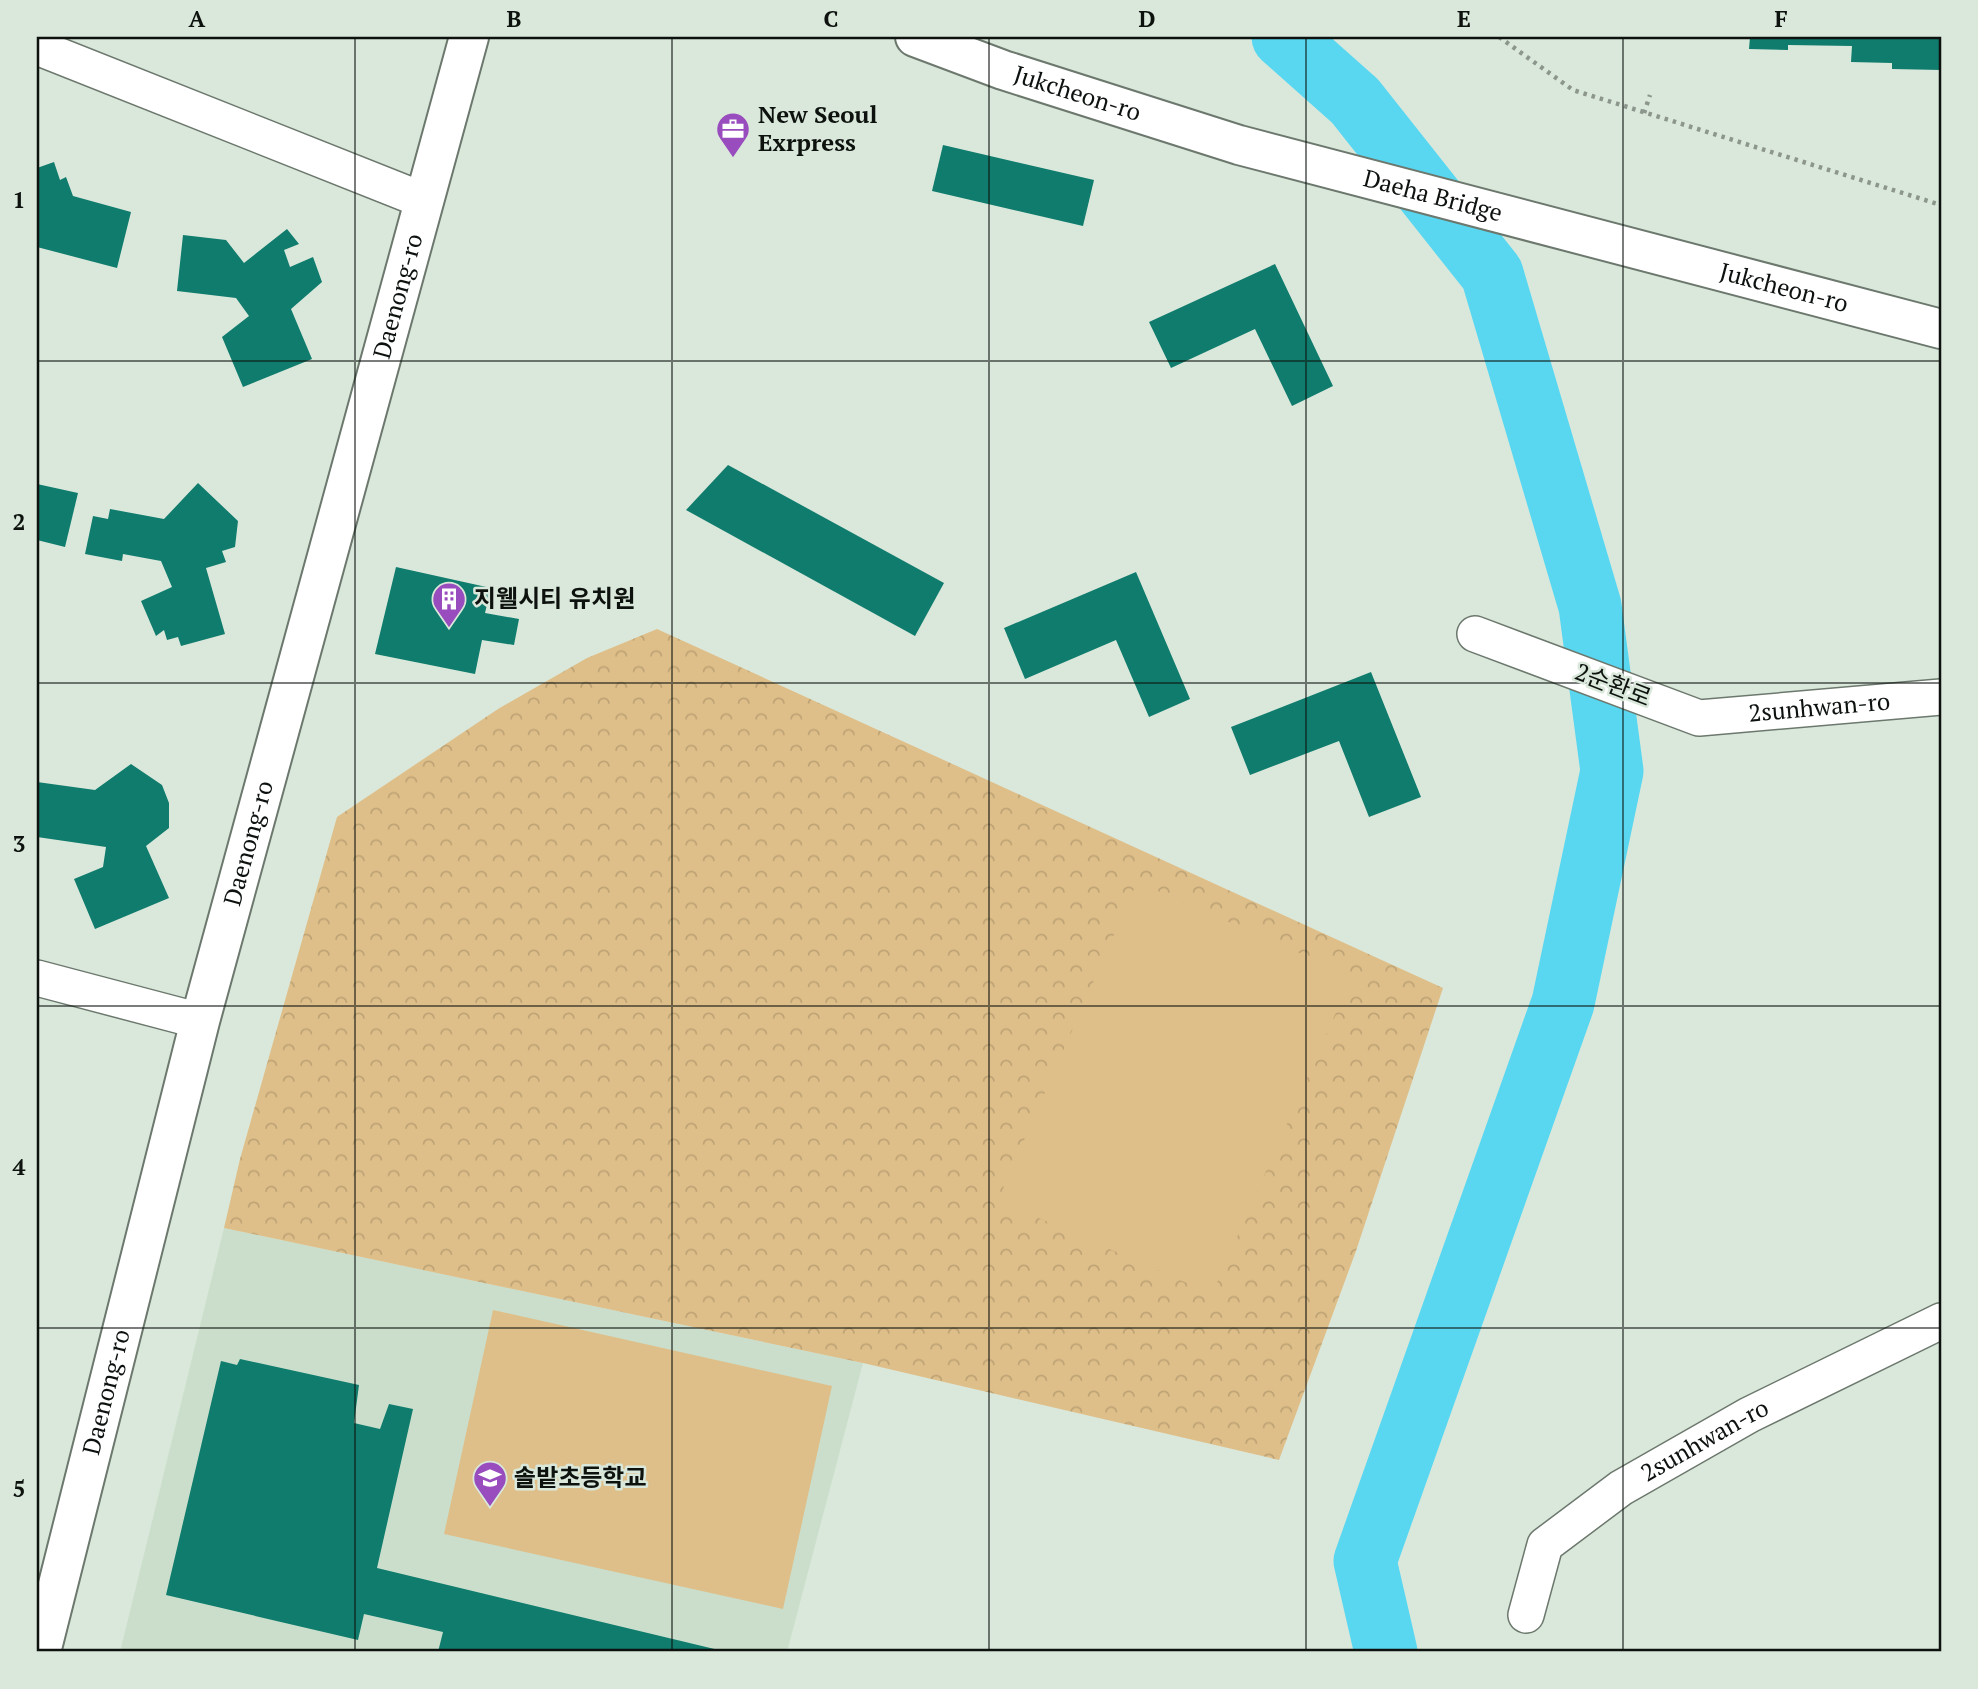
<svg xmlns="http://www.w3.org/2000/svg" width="1978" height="1689" viewBox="0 0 1978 1689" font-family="'PT Serif','Noto Sans KR',serif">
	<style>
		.built { fill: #cadecb }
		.park { fill: url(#park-crowns) }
		.pitch { fill: #dfbf89 }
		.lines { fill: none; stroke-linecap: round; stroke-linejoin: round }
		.river { stroke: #59d7f1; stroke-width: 63 }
		.building { fill: #0f7c6d }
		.minor-casing { stroke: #6c786d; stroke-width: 38 }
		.tertiary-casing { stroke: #6c786d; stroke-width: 42 }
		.path { stroke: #8c968d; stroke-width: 4.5; stroke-dasharray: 3.5 5; stroke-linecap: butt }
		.minor { stroke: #fff; stroke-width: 35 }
		.tertiary { stroke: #fff; stroke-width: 38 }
		.grid { fill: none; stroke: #0d120e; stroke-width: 2; stroke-opacity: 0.55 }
		.labels { text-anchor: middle; stroke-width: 5; stroke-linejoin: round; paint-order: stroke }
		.street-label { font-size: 24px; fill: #0d120e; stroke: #dae8db }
		.poi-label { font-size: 24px; font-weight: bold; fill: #0d120e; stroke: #dae8db; text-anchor: start }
		.neatline { fill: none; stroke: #0d120e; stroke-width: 2.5 }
		.grid-label { font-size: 23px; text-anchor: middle; font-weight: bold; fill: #0d120e }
	</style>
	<defs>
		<pattern id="park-crowns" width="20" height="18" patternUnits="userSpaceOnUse" patternTransform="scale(1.75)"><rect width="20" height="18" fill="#dfbf89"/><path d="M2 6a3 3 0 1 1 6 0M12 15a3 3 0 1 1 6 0" fill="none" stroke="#bea375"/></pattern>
	</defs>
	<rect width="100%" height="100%" fill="#dae8db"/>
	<path class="built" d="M224,1228l639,135 -76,289h-667z"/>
	<path class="park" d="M657,629l786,359 -87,263 -77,209 -416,-97 -639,-135 16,-69 97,-342 161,-108 89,-51z"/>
	<g class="pitch">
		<path d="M1137,882l215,94 -140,318 -214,-94z"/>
		<path d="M493,1310l339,76 -49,223 -339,-75z"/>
	</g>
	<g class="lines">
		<path class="river" d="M1283,37l72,64 137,173 98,332 22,165 -49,232 -198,558 21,91"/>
	</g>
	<g class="building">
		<path d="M1750,37h191v33l-49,-1v-6l-41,-1 1,-16 -64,-1v5l-39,-1z"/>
		<path d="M943,145l151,35 -11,46 -151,-35z"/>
		<path d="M54,162l6,18 6,-3 7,19 58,16 -14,56 -80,-21v-79z"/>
		<path d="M287,229l12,15 -15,6 6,17 23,-10 9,25 -31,27 21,50 -69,28 -21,-50 27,-21 -13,-18 -59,-7 6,-56 43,5 18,23z"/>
		<path d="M1275,264l58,122 -41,20 -37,-77 -84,39 -22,-46z"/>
		<path d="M728,465l216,118 -29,53 -229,-126z"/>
		<path d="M198,483l40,38 -3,26 -13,4 4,11 -20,6 19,66 -44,12 -3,-9 -11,3 -3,-10 -8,6 -15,-35 31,-14 -11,-26 -38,-7 -1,7 -37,-7 8,-38 15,3 2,-10 54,10z"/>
		<path d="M37,484l41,9 -13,54 -28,-7z"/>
		<path d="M396,567l95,21 -6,25 34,6 -5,26 -32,-5 -7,34 -100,-20z"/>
		<path d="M1136,572l54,127 -41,18 -33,-77 -91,39 -21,-51z"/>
		<path d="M1371,672l50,125 -52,20 -30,-76 -89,34 -19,-48z"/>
		<path d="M131,764l31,21 7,18v25l-23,18 23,52 -74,31 -21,-50 29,-12 3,-20 -69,-10v-55l58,8z"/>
		<path d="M240,1359l119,26 -5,38 26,6 9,-25 24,5 -36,159 350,84h-289l5,-20 -79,-18 -6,26 -192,-45 55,-234 16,4z"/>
	</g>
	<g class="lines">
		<g class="minor-casing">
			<g id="minor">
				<path d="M37,47l388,154"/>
				<path id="s1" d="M1475,634l224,84 242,-21"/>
				<path d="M37,978l163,43"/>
				<path id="s2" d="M1526,1615l19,-70 76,-57 128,-73 192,-94"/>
			</g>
		</g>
		<g class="tertiary-casing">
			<g id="tertiary">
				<path id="s3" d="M915,37l88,33 236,75 702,184"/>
				<path id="s4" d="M41,1652l159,-631 269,-984"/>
			</g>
		</g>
		<g class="path">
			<path d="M1499,37l74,53 368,115"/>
			<path d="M1644,113l6,-18"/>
		</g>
		<use href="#minor" class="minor"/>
		<use href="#tertiary" class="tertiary"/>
	</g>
	<path class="grid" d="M355,37v1615M672,37v1615M989,37v1615M1306,37v1615M1623,37v1615M37,361h1904M37,683h1904M37,1006h1904M37,1328h1904"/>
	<defs>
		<g id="office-pin" transform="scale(1.75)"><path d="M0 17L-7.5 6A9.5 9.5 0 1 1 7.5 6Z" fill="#984cbd" stroke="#dae8db"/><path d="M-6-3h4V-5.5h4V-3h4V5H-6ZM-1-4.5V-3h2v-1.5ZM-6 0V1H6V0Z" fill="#fff"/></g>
		<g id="building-pin" transform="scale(1.75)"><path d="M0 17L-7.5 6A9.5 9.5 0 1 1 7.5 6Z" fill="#984cbd" stroke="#dae8db"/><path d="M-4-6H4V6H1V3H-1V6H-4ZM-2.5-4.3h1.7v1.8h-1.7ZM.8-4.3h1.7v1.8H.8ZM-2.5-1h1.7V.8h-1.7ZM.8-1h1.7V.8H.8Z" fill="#fff"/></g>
		<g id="school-pin" transform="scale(1.75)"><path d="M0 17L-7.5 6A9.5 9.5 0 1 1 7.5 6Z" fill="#984cbd" stroke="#dae8db"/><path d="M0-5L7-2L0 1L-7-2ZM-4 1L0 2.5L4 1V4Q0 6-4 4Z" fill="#fff"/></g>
	</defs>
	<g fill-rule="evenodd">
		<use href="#office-pin" x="733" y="129"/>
		<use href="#building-pin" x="449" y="599"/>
		<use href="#school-pin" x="490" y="1478"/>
	</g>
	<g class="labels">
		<g class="street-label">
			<text dy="8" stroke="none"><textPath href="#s3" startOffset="172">Jukcheon-ro</textPath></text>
			<text dy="8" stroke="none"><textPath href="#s3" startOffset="542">Daeha Bridge</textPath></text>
			<text dy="8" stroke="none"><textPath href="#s3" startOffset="905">Jukcheon-ro</textPath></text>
			<text dy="8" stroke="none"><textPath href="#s4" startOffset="1402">Daenong-ro</textPath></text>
			<text transform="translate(1613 685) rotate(21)" y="8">2순환로</text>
			<text dy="8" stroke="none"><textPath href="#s1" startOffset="360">2sunhwan-ro</textPath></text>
			<text dy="8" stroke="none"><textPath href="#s4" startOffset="835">Daenong-ro</textPath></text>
			<text dy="8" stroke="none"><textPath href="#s4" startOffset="268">Daenong-ro</textPath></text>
			<text dy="8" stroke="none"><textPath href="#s2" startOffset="264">2sunhwan-ro</textPath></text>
		</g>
		<g class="poi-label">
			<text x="758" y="123">New Seoul<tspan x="758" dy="28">Exrpress</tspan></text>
			<text x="474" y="607">지웰시티 유치원</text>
			<text x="514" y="1486">솔밭초등학교</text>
		</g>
	</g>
	<rect width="1978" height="1689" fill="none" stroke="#dae8db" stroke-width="77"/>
	<rect x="38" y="38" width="1902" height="1612" class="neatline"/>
	<g class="grid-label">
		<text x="197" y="27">A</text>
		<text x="514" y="27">B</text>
		<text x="831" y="27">C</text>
		<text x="1147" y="27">D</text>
		<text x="1464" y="27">E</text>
		<text x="1781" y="27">F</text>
		<text x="19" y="208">1</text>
		<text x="19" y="530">2</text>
		<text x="19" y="852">3</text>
		<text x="19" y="1175">4</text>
		<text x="19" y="1497">5</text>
	</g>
</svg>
